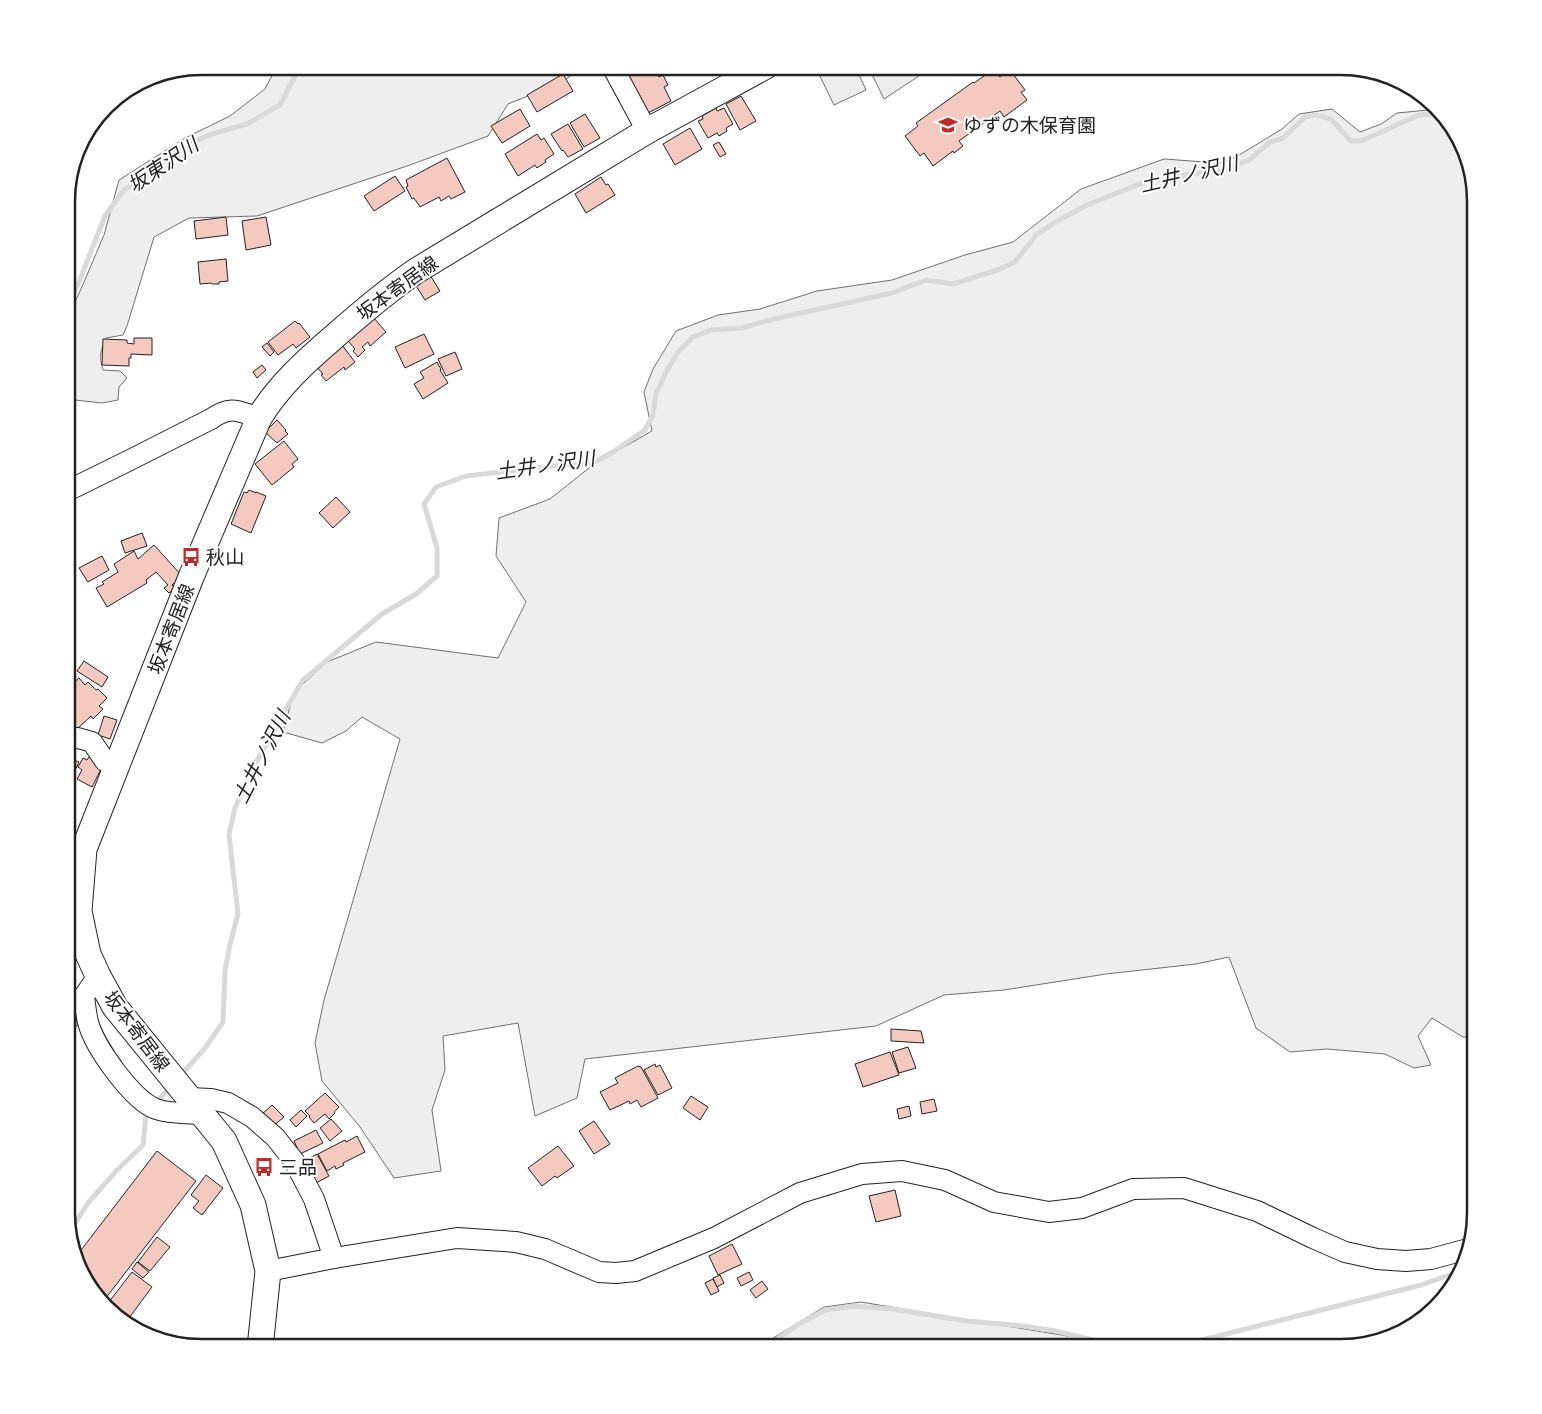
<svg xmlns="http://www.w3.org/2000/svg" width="1542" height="1414" viewBox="0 0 1542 1414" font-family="'Titillium Web','Noto Sans JP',sans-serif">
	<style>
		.green { fill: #eee; stroke: #6f6f6f }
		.parking { fill: #ededed; stroke: #6f6f6f }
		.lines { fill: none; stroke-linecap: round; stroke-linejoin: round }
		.stream { stroke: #d9d9d9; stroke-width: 5 }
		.building { fill: #f3c9c0; stroke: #222 }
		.minor-casing { stroke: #222; stroke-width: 22 }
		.major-casing { stroke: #222; stroke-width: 27 }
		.minor { stroke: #fff; stroke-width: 20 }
		.major { stroke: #fff; stroke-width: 25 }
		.labels { text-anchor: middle; stroke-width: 4; stroke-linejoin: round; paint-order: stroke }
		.poi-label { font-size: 19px; fill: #222; stroke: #fff; text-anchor: start }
		.street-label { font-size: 19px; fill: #222; stroke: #fff }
		.water-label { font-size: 20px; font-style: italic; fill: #222; stroke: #fff }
		.rim { fill: none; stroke: #222; stroke-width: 2.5 }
	</style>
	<rect width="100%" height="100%" fill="#fff"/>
	<g class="green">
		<path d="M277,66h305l-19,16 -55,22 -20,32 -78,29 -153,51 -68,2 -35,19 -27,89 -4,9 -17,3c-6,14 -7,18 -3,32l17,1 7,7 -8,9 -1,13 -16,3 -27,-3 -8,-9v-30l3,-13 -3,-9v-20l14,-30 23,-54 15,-55 66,-42 45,-22 35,-27z"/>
		<path d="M1332,109l28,23 21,-8 16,-11 42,-4 26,40 10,44 1,844h-13l-31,-19 -14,18 13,29 -17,3 -29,-14 -58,-5 -37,3 -34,-24 -27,-71 -33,7 -90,10 -102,16 -60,5 -68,31 -291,33 -8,39 -42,18 -17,-93 -75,13 2,34 -13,40 9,61 -47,7 -34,-51 -38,-46 -7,-38 9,-43 76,-261 -38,-22 -16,14 -24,12 -39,-11 11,-40 33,-30 49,-20 122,16 28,-56 -30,-46 3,-38 51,-19 44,-35 58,-33 -8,-39 9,-23 23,-38 42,-16 42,-6 57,-18 75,-11 73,-25 48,-13 68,-53 83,-30 55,4 17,-6 46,-28 17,-15z"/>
		<path d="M861,1302l279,46h-383l67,-41z"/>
	</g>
	<g class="parking">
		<path d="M815,66h40l11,24 -32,15z"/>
		<path d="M868,66h66l-50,33z"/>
	</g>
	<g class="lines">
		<g class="stream">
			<path d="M67,307l12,-25 26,-66 18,-25 53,-39 33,-17 38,-11 33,-19 20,-39"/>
			<path d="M181,1075l24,-27 18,-26 2,-51 5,-27 8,-30 -9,-80 6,-26 19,-42 48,-85 80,-67 34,-20 21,-18v-28l-13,-44 12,-17 30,-11 88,-10 39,-3 20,-11 32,-22 8,-15 3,-21 9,-20 13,-22 15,-15 18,-7 30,-2 33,-9 118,-26 34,-13 27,4 47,-15 15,-7 21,-27 18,-12 33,-18 60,-24 82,-13 20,-8 21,-18 13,-4 22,-21 11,-2 15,4 20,22h10l58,-26 23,-1"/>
			<path d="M156,1103l14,-16"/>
			<path d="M69,1233l19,-30 29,-33 26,-25 3,-30 5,-5"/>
			<path d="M765,1348l32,-23 28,-15 29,-4 38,3 75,12 56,5 33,5 41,10 69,3 32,-3 223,-56 40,-14"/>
		</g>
	</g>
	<g class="building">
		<path d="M637,66h16l6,11 4,-2 5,10 -4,2 7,14 -23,12 -22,-41z"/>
		<path d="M994,69l6,8 4,-4 2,2 7,-6 3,3 -3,2 12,16 -4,2 6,8 -23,17 -4,-6 -41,30 4,5 -9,7 -1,-2 -20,15 -9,-13 -4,3 -15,-20 13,-10 -2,-3 57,-41 1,1z"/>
		<path d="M563,74l10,17 -36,21 -10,-17z"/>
		<path d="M741,96l15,25 -16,9 -14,-26z"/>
		<path d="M716,108l1,3 7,-3 9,16 -7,4 1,3 -8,5 -2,-3 -9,5 -10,-17 5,-2 -1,-3z"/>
		<path d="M520,109l10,17 -28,17 -11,-17z"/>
		<path d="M585,114l15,24 -16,9 -14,-24z"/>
		<path d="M568,124l15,25 -15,8 -5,-7 -1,1 -11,-17z"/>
		<path d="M690,128l12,21 -27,16 -12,-21z"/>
		<path d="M537,134l4,6 3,-2 10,16 -9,6 1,2 -9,6 -2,-3 -17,11 -13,-22z"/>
		<path d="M719,142l7,12 -6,3 -7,-12z"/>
		<path d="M447,158l18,34 -14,7 -2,-3 -8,5 -2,-4 -19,10 -6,-9 -2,1 -6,-12 2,-1 -2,-6z"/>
		<path d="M395,176l10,15 -31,20 -10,-15z"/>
		<path d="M601,177l5,8 2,-1 7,11 -29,18 -11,-19z"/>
		<path d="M226,217l2,18 -32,4 -2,-18z"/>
		<path d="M266,217l5,28 -25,5 -4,-29z"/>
		<path d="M226,259l2,22 -9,1v2h-7l-1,-1 -11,1 -2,-22z"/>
		<path d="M430,275l10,16 -15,9 -10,-16z"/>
		<path d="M373,317l13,15 -16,14 -2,-4 -6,5 3,3 -7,7 -5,-6 2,-2 -7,-8z"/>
		<path d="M295,321l3,3 1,-1 11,14 -14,11 -3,-4 -15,11 -10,-13z"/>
		<path d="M424,334l10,20 -29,14 -10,-21z"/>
		<path d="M134,338h18v17l-21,-1v4h-2v8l-27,-1 1,-26 24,1v3l7,1z"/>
		<path d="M267,343l7,9 -4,4 -8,-9z"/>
		<path d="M342,345l13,17 -10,8 -1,-3 -18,14 -5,-6 2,-1 -7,-8z"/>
		<path d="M455,352l7,17 -16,7 -8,-17z"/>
		<path d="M437,362l4,7 -1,1 8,13 -25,16 -9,-15 10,-6 -4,-6z"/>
		<path d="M262,365l4,5 -9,8 -4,-6z"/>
		<path d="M277,420l9,10 -1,1 3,3 -11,9 -12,-11z"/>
		<path d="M284,441l14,18 -6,5 2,3 -22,18 -17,-21z"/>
		<path d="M249,490l7,3v-1l10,4 -15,37 -20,-9 13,-32 3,1z"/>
		<path d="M336,497l14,15 -17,16 -14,-15z"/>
		<path d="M142,533l5,13 -22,7 -4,-12z"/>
		<path d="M154,545l28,31 -10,9 3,3 -6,5 -5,-5 4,-3 -12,-13 -10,8 1,3 -40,24 -11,-19 8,-4 -2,-2 16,-10 -4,-8 20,-13 4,8z"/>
		<path d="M102,556l7,14 -21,12 -9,-14z"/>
		<path d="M84,661l24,16 -6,10 -25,-16z"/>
		<path d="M79,678l6,7 3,-3 8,8 2,-1 9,9 -8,8 4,3 -10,10 -2,-3 -15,14 -9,-10v-20l7,-8 -5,-5z"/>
		<path d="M104,716l13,4 -7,19 -12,-4z"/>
		<path d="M67,757l12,5 -6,13 -6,-3z"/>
		<path d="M89,757l9,5 4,5 -10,20 -15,-8 5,-9 -4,-3 5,-9 4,2z"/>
		<path d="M69,1010l10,14 -11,8 -1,-2v-18z"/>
		<path d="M891,1029l30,2 3,12 -33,-2z"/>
		<path d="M67,1033l7,5 -4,5 5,3 -6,10 -2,-2z"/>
		<path d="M908,1047l8,21 -17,5 -7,-21z"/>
		<path d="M890,1052l9,23 -36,12 -8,-23z"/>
		<path d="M655,1064l1,3 4,-2 12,23 -14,7 -14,-25z"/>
		<path d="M638,1066l3,1 17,31 -17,9 -4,-7 -7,4 -1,-3 -19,9 -10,-18 18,-9 -3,-5z"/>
		<path d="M325,1093l14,14 -5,5 1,1 -6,6 -4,-5 -11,9 -5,-6 1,-1 -5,-5z"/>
		<path d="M691,1096l17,11 -8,13 -17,-12z"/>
		<path d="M934,1099l3,12 -15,3 -2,-12z"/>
		<path d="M272,1105l12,12 -12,10 -11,-12z"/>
		<path d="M909,1106l2,10 -12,3 -2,-10z"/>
		<path d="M301,1110l6,6 -11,11 -6,-7z"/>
		<path d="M331,1119l11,12 -12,10 -10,-13z"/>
		<path d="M594,1121l16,23 -16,10 -15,-23z"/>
		<path d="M316,1130l7,13 -23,11 -6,-13z"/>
		<path d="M357,1136l8,16 -22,11 1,2 -8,4 -1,-3 -8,5 -9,-17 27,-14 1,2z"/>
		<path d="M558,1146l16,20 -17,12 -2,-2 -13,10 -14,-18z"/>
		<path d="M157,1151l39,30 -94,122 -25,-38 -2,-7z"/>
		<path d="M317,1154l12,22 -13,7 -12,-22z"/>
		<path d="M206,1175l17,13 -21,27 -9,-7 6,-7 -8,-6z"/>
		<path d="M895,1190l6,26 -25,6 -7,-26z"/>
		<path d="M157,1237l13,10 -20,24 -12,-9z"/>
		<path d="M732,1244l10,20 -24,11 -9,-19z"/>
		<path d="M137,1262l12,10 -6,6 -11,-9z"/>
		<path d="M132,1272l20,15 -26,35 -21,-15z"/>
		<path d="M749,1272l4,8 -12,6 -4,-8z"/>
		<path d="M720,1275l4,8 -7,4 -4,-9z"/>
		<path d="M713,1279l6,12 -8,4 -6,-12z"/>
		<path d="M762,1281l6,8 -12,9 -6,-8z"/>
	</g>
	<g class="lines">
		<g class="minor-casing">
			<g id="minor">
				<path d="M612,66l35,65"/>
				<path d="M67,491l61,-30 83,-42c20,-14 27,-8 48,-1"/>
				<path d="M67,741l2,-2 9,-1 14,4 13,19 12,6"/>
				<path d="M98,976l-14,20c1,8 2,18 4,26 6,24 44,78 68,87 14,5 31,4 46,5"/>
				<path d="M189,1098l22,1 17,4 24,14 23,20 19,24 20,38 20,59"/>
				<path d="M268,1271l66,-13 123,-20 59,4 29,7 54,23 17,1 19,-2 79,-33 86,-45 62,-19 40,-3 43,9 49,22 55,10 33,-4 51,-19 51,-1 73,23 56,27 32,14 32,7 29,2 25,-2 37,-10"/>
			</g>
		</g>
		<g class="major-casing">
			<path id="major" d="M260,1348l8,-77 -15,-66 -29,-64 -109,-134 -17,-31 -10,-22 -9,-43 5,-62 107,-272 68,-159c19,-32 48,-58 76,-82 26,-23 52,-45 81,-65l231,-140 119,-65"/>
		</g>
		<use href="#minor" class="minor"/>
		<use href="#major" class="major"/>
	</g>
	<defs>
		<g id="school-bare" transform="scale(1.5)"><path d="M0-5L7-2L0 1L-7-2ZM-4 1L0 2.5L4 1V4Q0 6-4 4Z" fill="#c62828" stroke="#fff" stroke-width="2.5" paint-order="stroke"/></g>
		<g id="bus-bare" transform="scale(1.5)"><path d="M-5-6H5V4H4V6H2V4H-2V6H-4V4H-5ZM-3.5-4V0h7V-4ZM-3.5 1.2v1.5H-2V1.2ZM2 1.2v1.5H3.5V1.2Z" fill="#c62828" stroke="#fff" stroke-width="2.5" paint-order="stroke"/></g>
	</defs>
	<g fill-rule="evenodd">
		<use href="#school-bare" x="948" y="125"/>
		<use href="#bus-bare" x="191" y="557"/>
		<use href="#bus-bare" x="264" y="1167"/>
	</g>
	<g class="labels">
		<g class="poi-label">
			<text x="963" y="132">ゆずの木保育園</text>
			<text x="206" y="564">秋山</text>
			<text x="279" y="1174">三品</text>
		</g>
		<g class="street-label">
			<text transform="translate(397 288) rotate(-36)" y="7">坂本寄居線</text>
			<text transform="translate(171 629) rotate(-69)" y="7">坂本寄居線</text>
			<text transform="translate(137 1031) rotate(53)" y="7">坂本寄居線</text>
		</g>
		<g class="water-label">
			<text transform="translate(163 165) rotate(-34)" y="7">坂東沢川</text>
			<text transform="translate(1189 174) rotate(-13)" y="7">土井ノ沢川</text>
			<text transform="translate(545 465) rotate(-8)" y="7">土井ノ沢川</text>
			<text transform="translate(262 757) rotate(-63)" y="7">土井ノ沢川</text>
		</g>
	</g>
	<path d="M0 0H1542V1414H0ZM201 75H1341A126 126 0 0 1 1467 201V1213A126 126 0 0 1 1341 1339H201A126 126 0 0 1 75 1213V201A126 126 0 0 1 201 75Z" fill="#fff" fill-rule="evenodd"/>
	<path class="rim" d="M201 75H1341A126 126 0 0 1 1467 201V1213A126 126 0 0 1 1341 1339H201A126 126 0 0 1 75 1213V201A126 126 0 0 1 201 75Z"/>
</svg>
